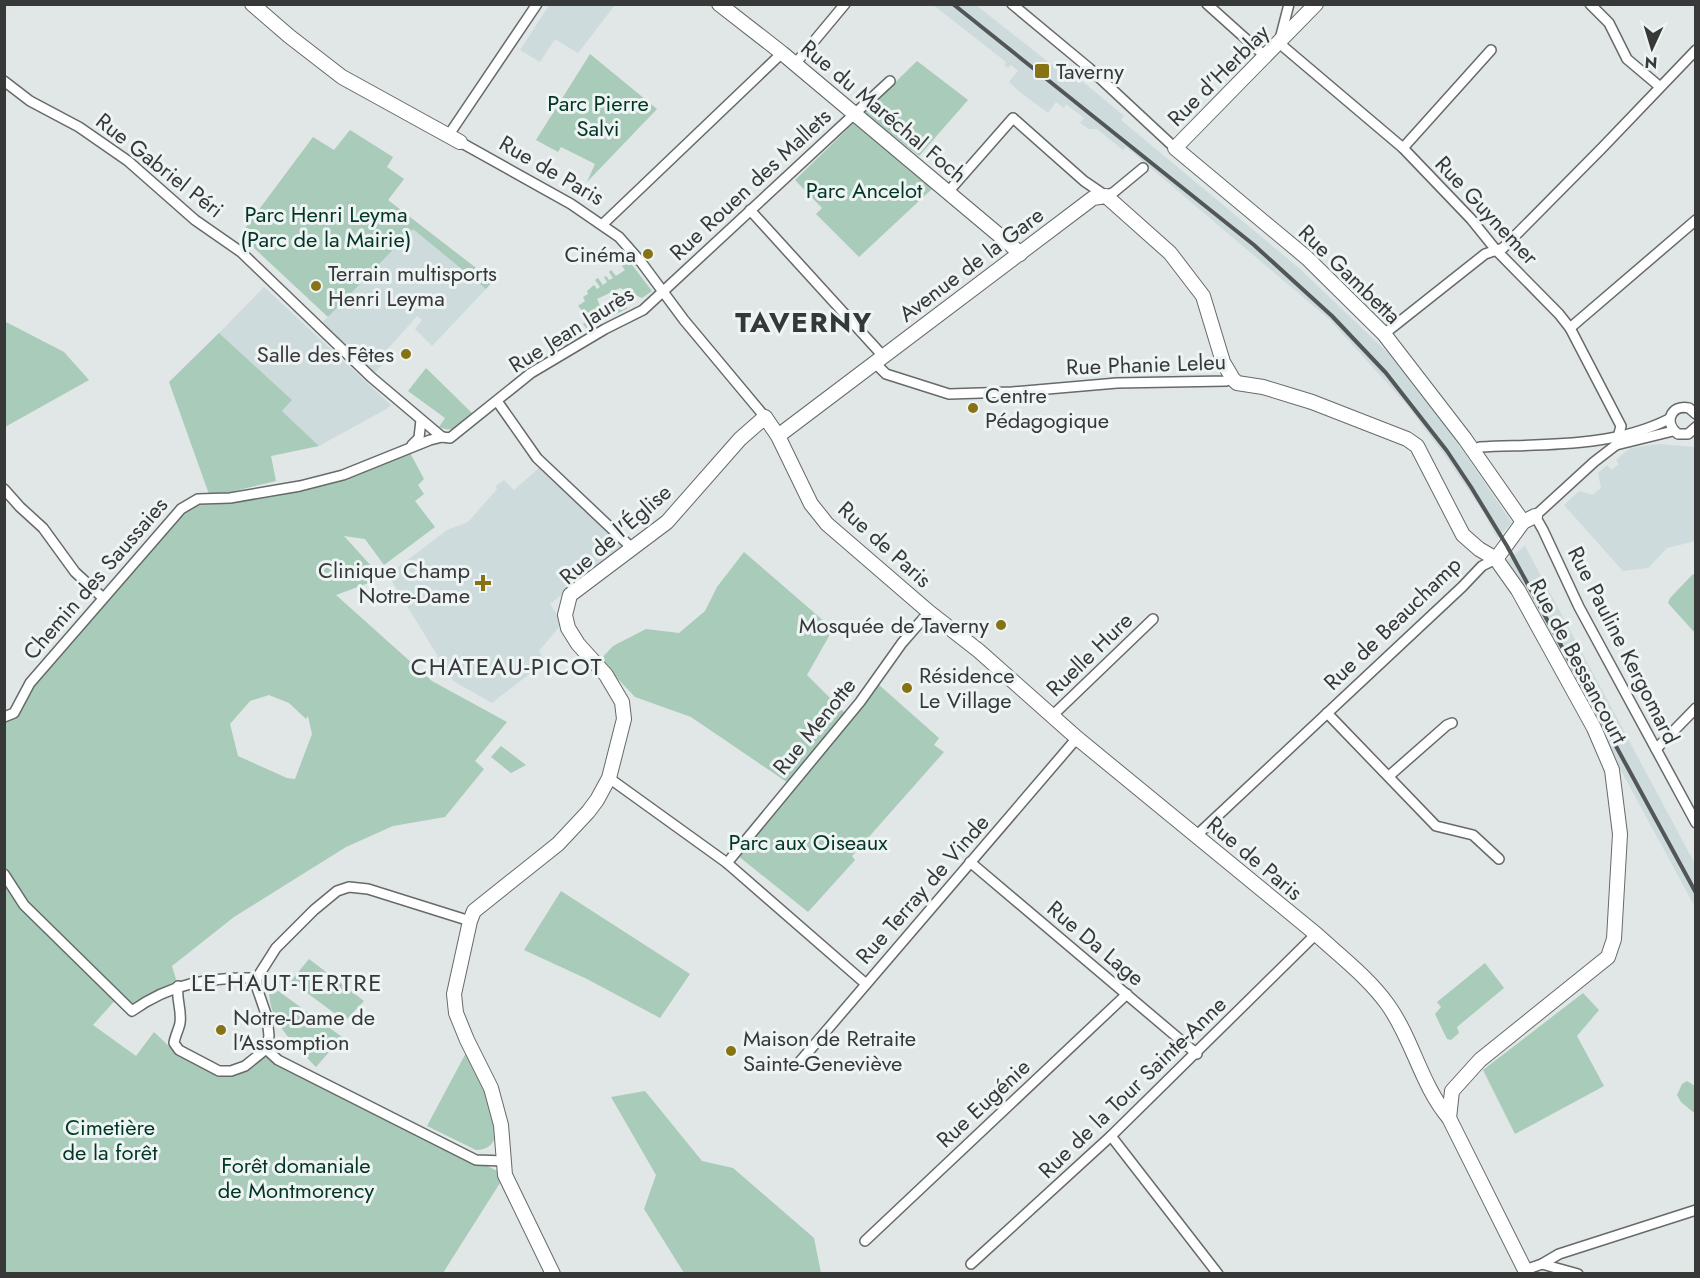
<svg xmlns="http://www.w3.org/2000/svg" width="1700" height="1278" viewBox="0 0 1700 1278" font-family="Jost,sans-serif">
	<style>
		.built { fill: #cedbdd }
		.green { fill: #a9cbb9; fill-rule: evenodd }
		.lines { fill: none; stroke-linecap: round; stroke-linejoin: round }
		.street-casing { stroke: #666a6a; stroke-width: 12 }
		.secondary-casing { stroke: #666a6a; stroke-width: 16 }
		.street { stroke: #fff; stroke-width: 9 }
		.secondary { stroke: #fff; stroke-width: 14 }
		.rail { stroke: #535656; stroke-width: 4 }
		.poi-dot { fill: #877214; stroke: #eef3f4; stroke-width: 2 }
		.labels { text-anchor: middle; stroke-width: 6; stroke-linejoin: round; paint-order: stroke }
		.poi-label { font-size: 22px; fill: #373939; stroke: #eef3f4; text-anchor: start }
		.street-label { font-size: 22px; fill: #373939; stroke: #eef3f4 }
		.park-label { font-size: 22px; fill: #003623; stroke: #eef3f4 }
		.neighbourhood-label { font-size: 24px; letter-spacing: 1.5px; fill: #353839; stroke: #eef3f4 }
		.district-label { font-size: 28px; font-weight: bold; letter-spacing: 1.5px; fill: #353839; stroke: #eef3f4 }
	</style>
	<rect width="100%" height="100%" fill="#e1e6e6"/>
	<g class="built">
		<path d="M550,4h65v1l-37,48 -23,-14 -15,23 -20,-12z"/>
		<path d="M933,5h43l76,60 4,-4 11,8h6l-5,6 6,4 2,-2 11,8 37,31 -3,4 178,148 89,85 56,70 68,100 -15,15 -13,-25 -38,-56 -39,-52 -77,-85 -204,-173 -3,3 -26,-21h-8l-9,-6 4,-5 -18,-14 -2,4 -8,-6 -8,11 -28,-21 -11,-10 9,-11 -7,-6 -3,3 -4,-3 2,-3z"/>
		<path d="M413,228l73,61 -54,57 -17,-17 7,-9 -5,-4 -32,36 5,4 -19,21 -53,-50z"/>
		<path d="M264,287l127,118 -3,3 -69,38 -37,-35 10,-11 -73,-67z"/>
		<path d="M1659,444l36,3v94l-28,7 -19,20 -25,3 -59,-66 15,-14 14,4 8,-7 -3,-15 9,-8 5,5 7,-6 -3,-4 9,-8 6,-4z"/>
		<path d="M540,467l83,78 -73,59 8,12 2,10 -21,25 6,11 -53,41 -39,-22 -65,-106 59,-45 21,-8 29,-33 -1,-3 8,-6 10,10z"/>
		<path d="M1525,546l170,318v43l-188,-347z"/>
	</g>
	<g class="green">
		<path d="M590,54l67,55 -70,73 8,-18 -34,-17 -3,5 -22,-12z"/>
		<path d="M917,61l51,39 -49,56 -55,-43z"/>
		<path d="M854,123l80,64 -75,70 -43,-43 6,-6 -27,-28z"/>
		<path d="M350,130l43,27 -6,10 17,12 -16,21 105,81 -7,8 -73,-60 -85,88 -88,-82 73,-98 21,13z"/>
		<path d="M629,261l23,30 -10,7 -22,-10 -23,11 6,14 17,-9 8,4 -41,21 -4,-5 6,-6 -11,-12 7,-5 -2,-4 5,-3 -1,-3 7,-6 3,4 3,-2 -5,-7 3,-2 5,7 4,-3 -3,-5 2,-1 3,4 4,-2 -4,-6 2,-2 5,6 9,-6 -3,-4z"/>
		<path d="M4,321l60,31 25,28 -84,47z"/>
		<path d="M219,333l73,67 -10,11 37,35 -48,10 5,25 -66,16 -41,-115z"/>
		<path d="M426,368l48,47c-12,9 -20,19 -35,12l6,-9 -37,-27z"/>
		<path d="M408,449l16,30 -6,6 6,9 -9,7 20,26 -51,38 -19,-26 -21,-3 38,42 -46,17 96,86 75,41 -32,39 9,8 -39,48 -52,9 -47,21 -112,70 -62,49 6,20 -46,25 -14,-14 -25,28 43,31 18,-24 20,19 45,20 49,-16 237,120 -62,98h-438l-1,-556 10,-4 16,-30 159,-180 111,-17zM269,695l20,8 17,16 2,-3 4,18 -17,45 -8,-1 -49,-22 -8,-32 20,-23z"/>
		<path d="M744,552l89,77 -26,46 41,41 -57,69 -100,-68 -56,-20 -35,-37 13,-14 33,-17 33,4 26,-22 12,-24z"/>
		<path d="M1693,574l3,2 -1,57 -27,-30 2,-5z"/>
		<path d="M878,684l61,54 -5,7 10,7 -92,104 3,4 -47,52 -71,-57z"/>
		<path d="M501,746l25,19 -15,8 -20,-16z"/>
		<path d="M561,891l129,83 -30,44 -73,-39 -63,-29z"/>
		<path d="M309,959l55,42 -19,20 -54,-40z"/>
		<path d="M1485,963l19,25 -47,39 2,6 -8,7 -4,-1 -12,-25 6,-7 -4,-5z"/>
		<path d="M270,985l72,52 -26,30c-21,-22 -52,-49 -46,-82z"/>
		<path d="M1583,993l16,17 -22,26 27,50 -89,48 -32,-64z"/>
		<path d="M467,1051c10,19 55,97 9,99l-49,-24z"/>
		<path d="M1687,1081l8,5v26h-2l-12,-10 -4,-7 5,-11z"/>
		<path d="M645,1091l57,70 31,7 81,70 7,35h-137l-40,-64 12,-34 -45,-78z"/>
	</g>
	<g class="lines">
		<g class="street-casing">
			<g id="street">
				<path d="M1012,4l77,64 86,80"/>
				<path d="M1207,4l59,53"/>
				<path d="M1289,4l-10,39 124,105 68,71 25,31 63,64 11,14 51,98 -5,19"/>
				<path d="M1590,4l19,19 18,36 32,27"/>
				<path d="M795,64l50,-60"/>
				<path d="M4,81l26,20 49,26 49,34 67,59 46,32 130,125 71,60"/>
				<path d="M448,136l89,-132"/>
				<path d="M460,142l111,62 48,33 22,25 43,58 81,97"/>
				<path d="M1403,148l88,-98"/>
				<path d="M948,192l65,-74 71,63 22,15 8,-4 29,-24"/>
				<path d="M750,210l133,146"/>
				<path d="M603,224l179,-171"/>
				<path d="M1570,328l126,-108"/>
				<path d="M1384,334l101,-80 18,-6 99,-100 94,-98"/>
				<path d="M875,363l11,11 63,20 63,-2 105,-9 109,-2 7,-2"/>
				<path d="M497,401l40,57 95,90"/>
				<path d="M1696,414l-7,-6c-18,-4 -26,15 -11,26h10l8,-7"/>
				<path d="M1673,431l-57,14 -22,17 -59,54 8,14 36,77 117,216"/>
				<path d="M412,445l7,-7 2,-18"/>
				<path d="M1473,451l7,-4c62,-3 132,1 189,-28"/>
				<path d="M4,489l16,18 23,21 32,44 27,25"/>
				<path d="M1327,713l109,113 37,9 26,24"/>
				<path d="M1052,716l101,-97"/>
				<path d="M4,717l10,-4 16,-30 151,-174 17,-10 32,-1 70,-12 43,-11 87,-35 12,-3 8,1 81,-65 74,-44 38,-19 247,-229"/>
				<path d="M1656,749l40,-41"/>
				<path d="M1389,776l58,-51 5,-2"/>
				<path d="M609,778l118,85 139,121"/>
				<path d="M1196,836l266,-249 20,-21 14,-7"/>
				<path d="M970,862l227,192"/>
				<path d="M727,863l133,-161 42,-59 27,-31"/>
				<path d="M4,874l20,31 108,106c39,-28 78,-34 125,-33"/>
				<path d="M178,986c-2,13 4,24 2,37 -1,6 -5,13 -6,20l5,7 40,21h12l14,-5 21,-17"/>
				<path d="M266,1049l3,-13 -2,-19 -10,-29v-10l19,-30 38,-38 23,-19 12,-4 19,2 102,32"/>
				<path d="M266,1049l12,11 198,100 28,1"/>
				<path d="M797,1065l280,-327"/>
				<path d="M1111,1136l107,138"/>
				<path d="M865,1241l262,-247"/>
				<path d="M971,1264l140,-128 205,-202"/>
				<path d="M1542,1264l36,10"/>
				<path d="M1525,1270l17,-6 17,-10 137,-44"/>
			</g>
		</g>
		<g class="secondary-casing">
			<g id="secondary">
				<path d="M252,4l37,32 53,41 118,65"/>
				<path d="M719,4l63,49 230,193 8,8"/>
				<path d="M1316,4l-141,144 132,110 77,76 81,105 58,83"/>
				<path d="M778,436l315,-238 13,-2 64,57 33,43 20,66 10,17 4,4 26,4 49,15 95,37 10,7 46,89 16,14 17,10 22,31 76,138 18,42 8,64 -6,105 -6,18 -128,103 -28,31 -3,27"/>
				<path d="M1496,559l27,-37 12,-6"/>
				<path d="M553,1274l-48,-99 -4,-50 -10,-37 -24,-48 -11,-27 -2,-19 16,-73 4,-10 84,-67 30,-32 9,-12 12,-22 15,-59 -2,-17 -16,-27 -28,-31 -10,-16 -3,-13 5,-20 97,-73 73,-83 25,-22 13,19 33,68 16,20 102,88 50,39 98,87 239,196c23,21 54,45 72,71 25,35 33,80 61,113l78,156"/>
			</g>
		</g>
		<use href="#street" class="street"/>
		<use href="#secondary" class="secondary"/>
		<path class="rail" d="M953,4l301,241 78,71 54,57 61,78 24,36 36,59 189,347"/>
	</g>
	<g class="poi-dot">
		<rect x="1034" y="63" width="16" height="16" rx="3"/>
		<circle cx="648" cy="254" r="6"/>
		<circle cx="316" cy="286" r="6"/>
		<circle cx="406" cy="354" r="6"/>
		<circle cx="973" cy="408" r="6"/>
		<path d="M480 574h6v6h6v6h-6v6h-6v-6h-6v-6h6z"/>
		<circle cx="1001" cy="625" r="6"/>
		<circle cx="907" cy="688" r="6"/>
		<circle cx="221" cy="1030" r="6"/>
		<circle cx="731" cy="1051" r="6"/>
	</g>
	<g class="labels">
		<g class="poi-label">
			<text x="1056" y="79">Taverny</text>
			<text x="636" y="262" text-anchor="end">Cinéma</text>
			<text x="328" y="281">Terrain multisports<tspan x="328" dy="25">Henri Leyma</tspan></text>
			<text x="394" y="362" text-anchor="end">Salle des Fêtes</text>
			<text x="985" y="403">Centre<tspan x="985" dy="25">Pédagogique</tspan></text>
			<text x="470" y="578" text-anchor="end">Clinique Champ<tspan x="470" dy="25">Notre-Dame</tspan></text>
			<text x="989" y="633" text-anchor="end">Mosquée de Taverny</text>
			<text x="919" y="683">Résidence<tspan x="919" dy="25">Le Village</tspan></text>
			<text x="233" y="1025">Notre-Dame de<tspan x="233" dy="25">l'Assomption</tspan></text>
			<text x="743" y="1046">Maison de Retraite<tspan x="743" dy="25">Sainte-Geneviève</tspan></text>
		</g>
		<g class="street-label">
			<text transform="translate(1218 75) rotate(-45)" y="8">Rue d'Herblay</text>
			<text transform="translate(884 111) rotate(40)" y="8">Rue du Maréchal Foch</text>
			<text transform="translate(160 165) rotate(38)" y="8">Rue Gabriel Péri</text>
			<text transform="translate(552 170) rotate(30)" y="8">Rue de Paris</text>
			<text transform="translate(750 184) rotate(-43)" y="8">Rue Rouen des Mallets</text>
			<text transform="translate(1487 210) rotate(47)" y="8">Rue Guynemer</text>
			<text transform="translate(971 264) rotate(-37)" y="8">Avenue de la Gare</text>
			<text transform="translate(1350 274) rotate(44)" y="8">Rue Gambetta</text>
			<text transform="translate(571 329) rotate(-32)" y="8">Rue Jean Jaurès</text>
			<text transform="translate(1146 364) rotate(-2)" y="8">Rue Phanie Leleu</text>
			<text transform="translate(615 534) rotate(-41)" y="8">Rue de l'Église</text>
			<text transform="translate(885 544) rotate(42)" y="8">Rue de Paris</text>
			<text transform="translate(95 578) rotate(-49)" y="8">Chemin des Saussaies</text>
			<text transform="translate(1392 623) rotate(-44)" y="8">Rue de Beauchamp</text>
			<text transform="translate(1624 645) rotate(63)" y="8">Rue Pauline Kergomard</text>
			<text transform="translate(1089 654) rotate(-44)" y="8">Ruelle Hure</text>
			<text transform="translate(1579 661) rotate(62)" y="8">Rue de Bessancourt</text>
			<text transform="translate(814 726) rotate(-51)" y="8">Rue Menotte</text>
			<text transform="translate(1255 858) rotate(40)" y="8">Rue de Paris</text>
			<text transform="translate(922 889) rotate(-49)" y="8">Rue Terray de Vinde</text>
			<text transform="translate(1096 943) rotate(40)" y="8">Rue Da Lage</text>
			<text transform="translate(1132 1087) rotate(-44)" y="8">Rue de la Tour Sainte-Anne</text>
			<text transform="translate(983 1103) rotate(-43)" y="8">Rue Eugénie</text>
		</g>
		<g class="park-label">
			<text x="598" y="111">Parc Pierre<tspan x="598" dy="25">Salvi</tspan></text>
			<text x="864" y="198">Parc Ancelot</text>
			<text x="326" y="222">Parc Henri Leyma<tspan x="326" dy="25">(Parc de la Mairie)</tspan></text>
			<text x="808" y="850">Parc aux Oiseaux</text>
			<text x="110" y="1135">Cimetière<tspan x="110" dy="25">de la forêt</tspan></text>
			<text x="296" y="1173">Forêt domaniale<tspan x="296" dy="25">de Montmorency</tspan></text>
		</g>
		<g class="neighbourhood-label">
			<text x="507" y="675">CHATEAU-PICOT</text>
			<text x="287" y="991">LE HAUT-TERTRE</text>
		</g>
		<g class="district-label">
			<text x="804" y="332">TAVERNY</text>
		</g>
	</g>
	<rect width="1700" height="1278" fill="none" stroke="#373939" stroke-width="12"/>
	<g transform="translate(1652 48) rotate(184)" stroke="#eef3f4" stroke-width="4.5" paint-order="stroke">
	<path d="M0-4.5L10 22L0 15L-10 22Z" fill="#373939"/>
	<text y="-9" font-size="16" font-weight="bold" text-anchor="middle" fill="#373939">N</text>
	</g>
</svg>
